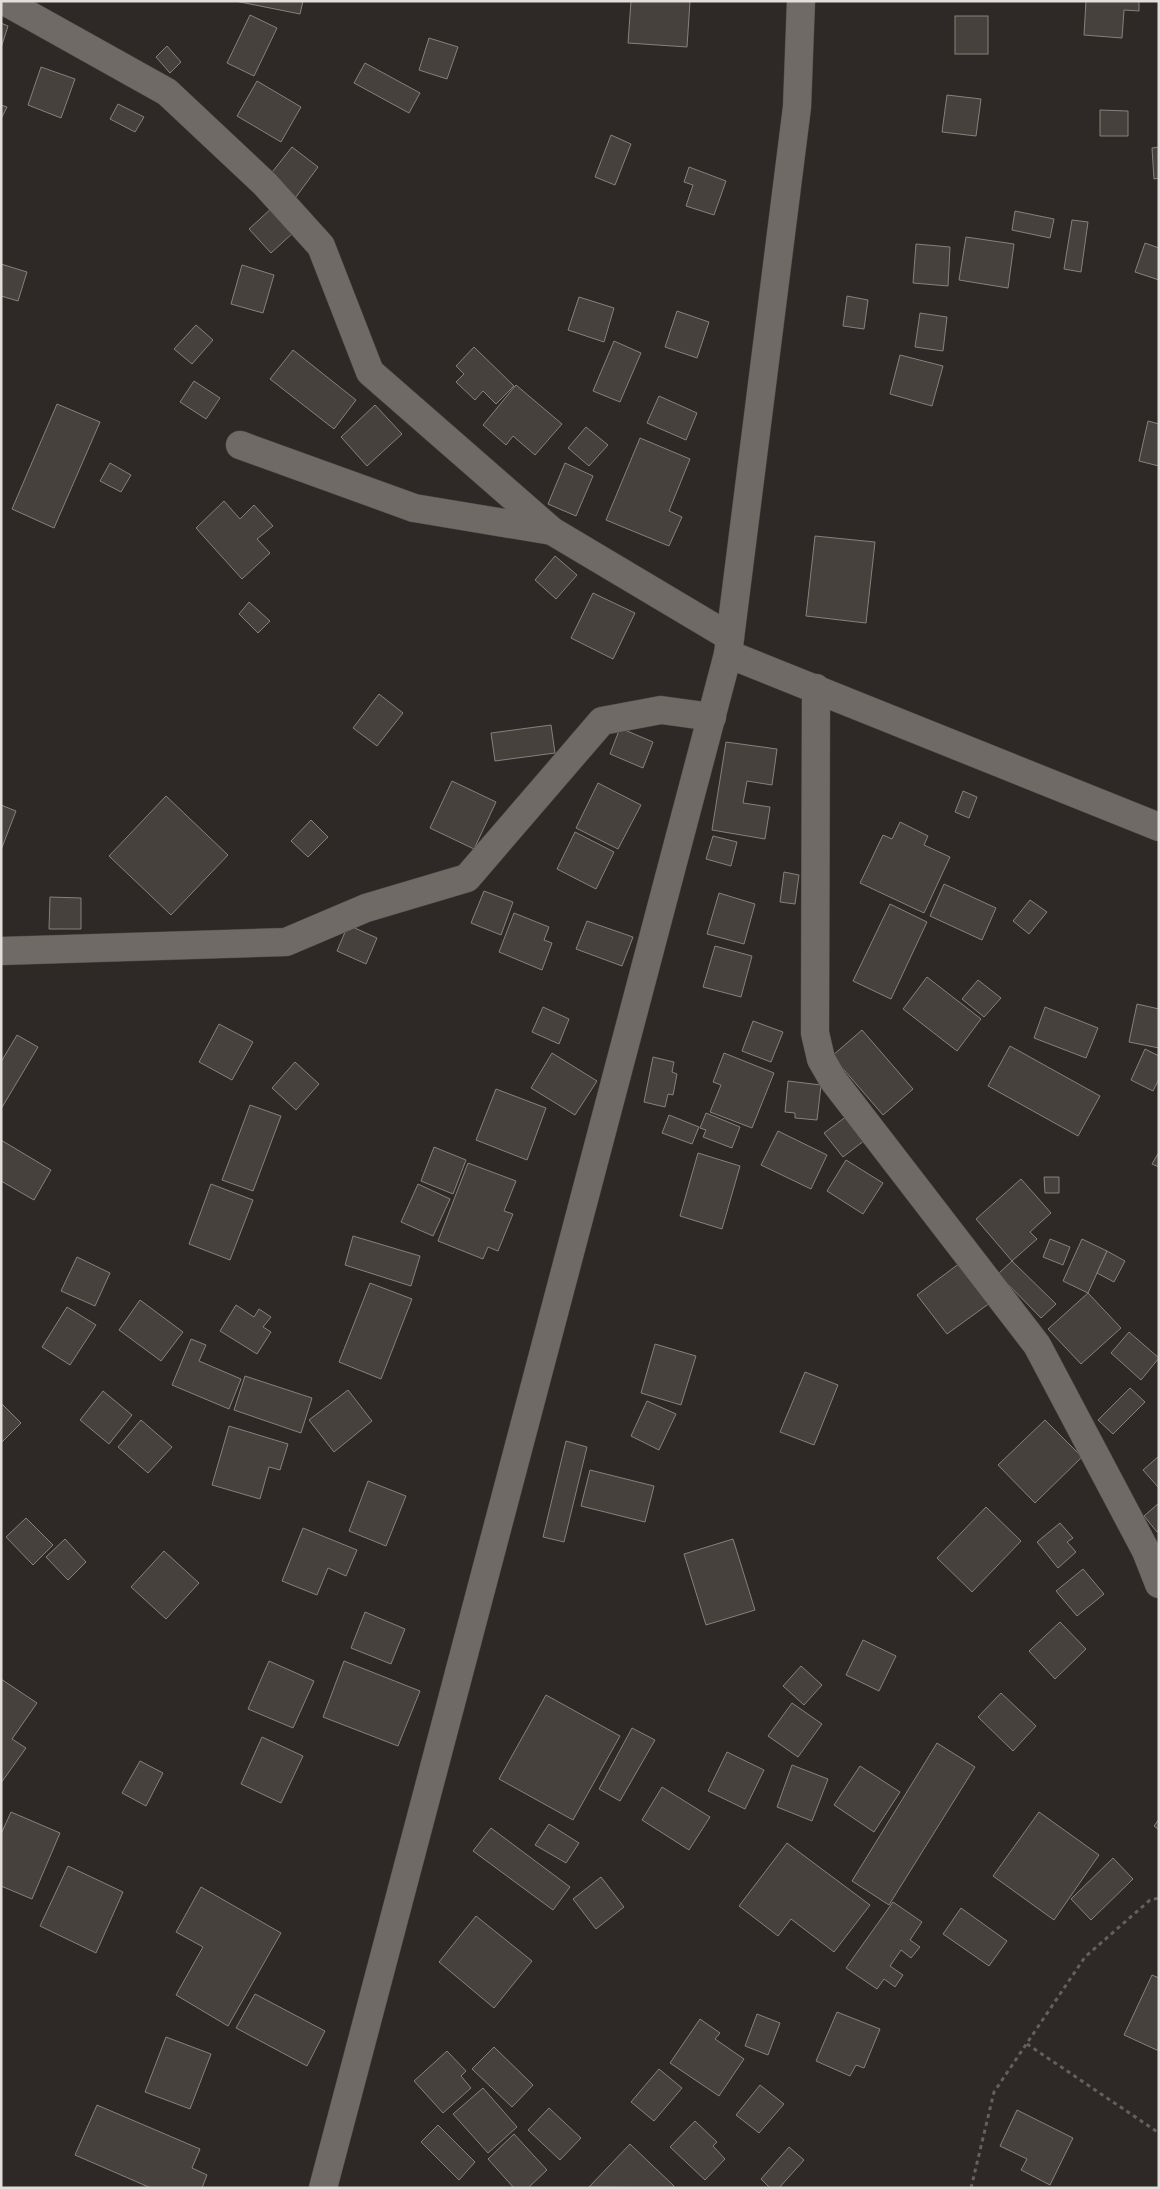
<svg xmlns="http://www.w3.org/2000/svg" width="1160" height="2189" viewBox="0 0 1160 2189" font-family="'Archivo Narrow',sans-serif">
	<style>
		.building { fill: #46413d; stroke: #87817d }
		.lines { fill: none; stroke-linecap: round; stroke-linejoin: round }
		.minor-casing { stroke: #4b4744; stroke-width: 29 }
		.path { stroke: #64605d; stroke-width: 3; stroke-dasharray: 4 4; stroke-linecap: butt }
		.minor { stroke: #706a66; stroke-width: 28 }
	</style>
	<rect width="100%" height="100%" fill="#2e2926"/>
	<g class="building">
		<path d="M235,1h68l-3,13z"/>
		<path d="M631,1h59l-3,46 -59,-4z"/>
		<path d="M1086,1h53v10l-15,-1 -2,28 -38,-3z"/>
		<path d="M250,15l27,13 -23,48 -27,-13z"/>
		<rect x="955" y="16" width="33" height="38"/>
		<path d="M1,23l7,3 -7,22z"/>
		<path d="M429,38l29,9 -11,32 -28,-9z"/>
		<path d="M167,46l14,16 -11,11 -14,-16z"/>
		<path d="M365,63l55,30 -11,20 -55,-30z"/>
		<path d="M41,67l34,12 -14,39 -33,-13z"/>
		<path d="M257,81l44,26 -20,35 -44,-26z"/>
		<path d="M947,95l34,4 -5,37 -34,-4z"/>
		<path d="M118,104l26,13 -9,15 -25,-13z"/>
		<path d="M1,105l6,2 -6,12z"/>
		<path d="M1100,110l28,1v25h-28z"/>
		<path d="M611,135l20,9 -16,41 -20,-8z"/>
		<path d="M292,147l26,20 -22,30 -27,-21z"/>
		<path d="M1159,147v31l-5,1 -2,-31z"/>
		<path d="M689,167l37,14 -12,34 -28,-9 7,-21 -9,-3z"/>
		<path d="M273,207l22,24 -24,22 -22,-24z"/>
		<path d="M1015,211l39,8 -4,19 -38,-8z"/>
		<path d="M1072,220l16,2 -7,50 -17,-3z"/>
		<path d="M966,237l48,7 -6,44 -49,-8z"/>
		<path d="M1145,243l14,5v32l-24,-8z"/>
		<path d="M916,244l34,3 -2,39 -35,-3z"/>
		<path d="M1,264l26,8 -9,29 -17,-5z"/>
		<path d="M242,265l32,10 -11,38 -32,-9z"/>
		<path d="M847,296l21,4 -4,29 -21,-3z"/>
		<path d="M579,297l35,11 -10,34 -36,-12z"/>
		<path d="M677,311l32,11 -12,36 -32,-11z"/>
		<path d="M920,313l27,4 -4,34 -28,-4z"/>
		<path d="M196,325l17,15 -21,24 -18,-15z"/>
		<path d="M614,341l27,12 -21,49 -27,-11z"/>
		<path d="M474,347l40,39 -18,18 -13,-13 -8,9 -19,-18 8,-8 -8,-8z"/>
		<path d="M293,350l63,50 -22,29 -64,-50z"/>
		<path d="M900,355l43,11 -11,40 -42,-12z"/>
		<path d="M194,381l26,17 -14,21 -26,-17z"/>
		<path d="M516,385l46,39 -27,31 -22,-19 -7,9 -23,-20z"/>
		<path d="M659,396l38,17 -11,27 -39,-17z"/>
		<path d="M57,404l43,18 -46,106 -42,-19z"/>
		<path d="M375,405l27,29 -35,32 -26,-29z"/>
		<path d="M1148,421l11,3v42l-20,-5z"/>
		<path d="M586,427l22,18 -19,21 -21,-18z"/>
		<path d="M640,438l50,21 -21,52 13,6 -13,29 -63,-26z"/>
		<path d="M110,463l21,12 -10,17 -21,-11z"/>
		<path d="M565,463l28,13 -17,40 -28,-12z"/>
		<path d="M224,501l16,18 14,-14 19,21 -16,13 13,14 -28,26 -46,-51z"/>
		<path d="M815,536l60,6 -9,81 -60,-7z"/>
		<path d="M555,556l22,19 -21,24 -21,-19z"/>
		<path d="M593,593l42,20 -22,46 -42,-21z"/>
		<path d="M249,602l21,19 -12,12 -19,-19z"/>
		<path d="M379,694l24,19 -26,33 -24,-18z"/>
		<path d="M551,725l4,28 -60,8 -4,-28z"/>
		<path d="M620,728l33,14 -10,26 -33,-14z"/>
		<path d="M726,742l51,7 -5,36 -25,-4 -4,22 27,4 -5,32 -53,-9z"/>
		<path d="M452,781l44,21 -22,47 -44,-21z"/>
		<path d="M598,783l43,22 -23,44 -42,-21z"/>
		<path d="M963,791l14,6 -8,21 -14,-6z"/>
		<path d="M166,796l62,59 -57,60 -62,-59z"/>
		<path d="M1,805l15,6 -15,39z"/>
		<path d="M311,820l17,17 -20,20 -17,-16z"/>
		<path d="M900,822l28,14 -4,9 26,12 -26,56 -64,-30 23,-48 9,4z"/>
		<path d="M575,832l39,20 -18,37 -39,-20z"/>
		<path d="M713,836l24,6 -6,24 -25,-7z"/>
		<path d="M784,872l15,3 -4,29 -15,-2z"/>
		<path d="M944,884l52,24 -14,32 -52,-24z"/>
		<path d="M484,891l29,11 -12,33 -30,-12z"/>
		<path d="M719,893l36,11 -11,40 -37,-10z"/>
		<path d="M50,897l31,1v31h-32z"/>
		<path d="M1030,900l17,12 -18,22 -16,-13z"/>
		<path d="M890,904l37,18 -36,77 -38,-18z"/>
		<path d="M514,913l35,14 -5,13 8,3 -10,27 -43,-18z"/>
		<path d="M587,921l46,16 -11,29 -46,-17z"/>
		<path d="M348,925l29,13 -11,26 -29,-13z"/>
		<path d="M715,946l37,10 -11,41 -38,-10z"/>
		<path d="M927,977l54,42 -24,32 -54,-42z"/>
		<path d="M978,980l23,18 -17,19 -22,-18z"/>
		<path d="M1137,1004l22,5v39l-30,-6z"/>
		<path d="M543,1007l26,12 -10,25 -27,-12z"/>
		<path d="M1045,1007l53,21 -12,30 -52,-20z"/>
		<path d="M753,1021l30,11 -12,30 -29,-11z"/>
		<path d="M219,1024l34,18 -21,38 -33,-18z"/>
		<path d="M862,1030l51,59 -30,26 -51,-59z"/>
		<path d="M17,1035l21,12 -37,62v-47z"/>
		<path d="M1010,1046l90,50 -22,40 -90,-50z"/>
		<path d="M1145,1049l14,7v23l-6,12 -22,-11z"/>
		<path d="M552,1053l45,28 -22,34 -44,-27z"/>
		<path d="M724,1053l50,20 -22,55 -42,-16 11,-27 -8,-3z"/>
		<path d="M653,1057l21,5 -2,10 5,2 -4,21 -5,-1 -3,13 -21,-5z"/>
		<path d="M295,1062l24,22 -23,26 -24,-22z"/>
		<path d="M788,1081l33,4 -4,35 -22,-2v-5l-10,-1z"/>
		<path d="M496,1089l50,19 -19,52 -51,-20z"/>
		<path d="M250,1105l31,11 -28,75 -31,-11z"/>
		<path d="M706,1113l34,14 -8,21 -29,-11 3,-7 -6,-2z"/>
		<path d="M669,1115l30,12 -7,17 -30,-11z"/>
		<path d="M847,1116l18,24 -22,17 -19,-24z"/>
		<path d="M778,1131l49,24 -16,34 -50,-24z"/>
		<path d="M1,1140l50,30 -17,30 -33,-19z"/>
		<path d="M434,1147l32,13 -13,34 -32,-13z"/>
		<path d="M1159,1152v15l-7,-3z"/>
		<path d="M698,1153l42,13 -18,63 -42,-13z"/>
		<path d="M846,1160l37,23 -20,31 -36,-23z"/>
		<path d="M468,1163l48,18 -12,30 9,3 -15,37 -10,-4 -5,12 -45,-18z"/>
		<path d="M1044,1177h15v16h-14z"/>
		<path d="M1021,1179l30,34 -21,19 7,7 -25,22 -36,-42z"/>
		<path d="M211,1184l42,16 -23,60 -41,-16z"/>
		<path d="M418,1184l32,15 -17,37 -32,-14z"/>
		<path d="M353,1236l67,20 -9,30 -66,-21z"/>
		<path d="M1050,1239l20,8 -7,18 -20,-8z"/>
		<path d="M1082,1239l25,12 -19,42 -25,-12z"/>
		<path d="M1107,1251l18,10 -11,21 -17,-9z"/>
		<path d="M77,1257l33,16 -15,33 -34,-15z"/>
		<path d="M964,1260l30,40 -47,34 -30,-39z"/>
		<path d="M1012,1261l44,43 -15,14 -43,-44z"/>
		<path d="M370,1283l42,16 -31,80 -42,-17z"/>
		<path d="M1088,1293l33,35 -40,36 -33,-35z"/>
		<path d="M140,1300l43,32 -22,29 -42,-31z"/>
		<path d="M236,1305l18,12 5,-8 12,8 -8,10 8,5 -14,22 -37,-23z"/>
		<path d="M67,1307l29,18 -26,40 -28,-18z"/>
		<path d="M1129,1332l30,26 -18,22 -30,-27z"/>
		<path d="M191,1339l15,6 -7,16 42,18 -12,30 -57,-24z"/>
		<path d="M655,1344l41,12 -15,49 -40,-12z"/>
		<path d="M805,1372l33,13 -24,60 -34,-13z"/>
		<path d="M245,1376l67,22 -11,35 -67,-23z"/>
		<path d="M1130,1388l15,14 -32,32 -15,-14z"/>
		<path d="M348,1390l24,31 -38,31 -25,-32z"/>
		<path d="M103,1391l29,24 -23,29 -29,-24z"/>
		<path d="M647,1401l29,13 -17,36 -28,-14z"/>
		<path d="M1,1403l20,20 -20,20z"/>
		<path d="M141,1420l31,27 -24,26 -30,-26z"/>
		<path d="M1045,1420l37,37 -47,46 -37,-38z"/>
		<path d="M229,1426l59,18 -8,26 -11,-3 -9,32 -48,-14z"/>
		<path d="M566,1441l21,6 -23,95 -21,-5z"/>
		<path d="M1159,1456v30l-1,1 -15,-17z"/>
		<path d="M590,1470l64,16 -9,36 -64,-16z"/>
		<path d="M368,1481l38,15 -20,50 -37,-15z"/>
		<path d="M1159,1503v28l-2,1 -13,-16z"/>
		<path d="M986,1507l35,34 -49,51 -35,-34z"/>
		<path d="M26,1518l27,27 -20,20 -27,-28z"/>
		<path d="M1060,1523l13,15 -6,4 9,10 -18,16 -21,-26z"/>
		<path d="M303,1528l54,22 -11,26 -18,-8 -11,27 -35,-14z"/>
		<path d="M65,1539l21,23 -18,18 -22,-23z"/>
		<path d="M733,1539l22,71 -49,15 -22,-71z"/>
		<path d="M164,1551l35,32 -33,36 -35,-32z"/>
		<path d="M1083,1569l21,25 -27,22 -21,-25z"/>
		<path d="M365,1612l40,17 -14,35 -40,-16z"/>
		<path d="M1060,1622l26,27 -31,30 -26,-28z"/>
		<path d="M863,1640l33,16 -17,35 -33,-16z"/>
		<path d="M269,1661l45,20 -21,47 -45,-19z"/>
		<path d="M344,1661l76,30 -22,55 -75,-29z"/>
		<path d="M801,1666l21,19 -18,20 -21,-19z"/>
		<path d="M1,1679l36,24 -25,36 14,9 -25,35z"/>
		<path d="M1001,1693l35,33 -23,25 -35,-34z"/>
		<path d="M546,1695l74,41 -47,84 -74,-41z"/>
		<path d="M792,1703l30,21 -24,33 -30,-21z"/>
		<path d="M632,1728l23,12 -35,61 -21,-12z"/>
		<path d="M262,1737l41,19 -22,47 -40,-19z"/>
		<path d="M937,1743l38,24 -86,138 -37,-24z"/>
		<path d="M727,1752l37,18 -19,39 -37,-18z"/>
		<path d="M140,1761l23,12 -17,33 -24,-13z"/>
		<path d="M792,1765l36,14 -16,42 -35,-14z"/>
		<path d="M860,1766l40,26 -26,40 -40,-27z"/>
		<path d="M662,1787l48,30 -21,33 -47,-30z"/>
		<path d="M11,1812l49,21 -28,66 -31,-13v-52z"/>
		<path d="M1039,1812l60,43 -45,65 -61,-44z"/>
		<path d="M1159,1819v11l-5,-4z"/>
		<path d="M549,1824l30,19 -13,20 -31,-18z"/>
		<path d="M491,1828l79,59 -17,23 -80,-59z"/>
		<path d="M787,1843l83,62 -36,47 -43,-33 -13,17 -39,-30z"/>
		<path d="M1113,1858l20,21 -42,41 -20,-21z"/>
		<path d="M68,1866l55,26 -27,61 -56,-27z"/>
		<path d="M601,1877l23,30 -28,22 -23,-30z"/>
		<path d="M201,1887l80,46 -53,93 -52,-31 27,-48 -27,-15z"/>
		<path d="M893,1902l29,20 -12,18 10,7 -9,11 -10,-8 -11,16 13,9 -8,12 -11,-8 -7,10 -31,-21z"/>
		<path d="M961,1908l46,33 -18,25 -46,-32z"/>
		<path d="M476,1916l56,45 -38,47 -55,-46z"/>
		<path d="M1152,1975l7,3v73l-35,-16z"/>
		<path d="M255,1994l70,37 -18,35 -71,-38z"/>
		<path d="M837,2012l43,17 -16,39 -8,-3 -6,11 -34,-15z"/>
		<path d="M757,2014l23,9 -12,32 -23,-9z"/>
		<path d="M700,2019l20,14 -5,6 29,20 -25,37 -49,-33z"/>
		<path d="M166,2037l45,17 -21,55 -45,-17z"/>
		<path d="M494,2047l39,38 -21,22 -40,-38z"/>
		<path d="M447,2051l19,20 -5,5 10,12 -28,25 -29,-32z"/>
		<path d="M659,2069l23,19 -28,33 -23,-19z"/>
		<path d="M760,2085l24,19 -25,29 -23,-18z"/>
		<path d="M483,2088l34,39 -29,26 -35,-39z"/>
		<path d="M97,2105l103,44 -8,19 15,7 -5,13h-51l-76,-33z"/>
		<path d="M549,2108l32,30 -21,22 -32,-30z"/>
		<path d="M1017,2110l56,28 -23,47 -29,-15 6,-11 -27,-13z"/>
		<path d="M695,2121l22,21 -4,4 12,13 -20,21 -35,-33z"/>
		<path d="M438,2125l37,37 -16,18 -38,-38z"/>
		<path d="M514,2134l33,36 -19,18h-14l-26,-29z"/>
		<path d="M630,2144l44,42 -1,2 -84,-1z"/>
		<path d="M789,2147l15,13 -25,28h-9l-9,-9z"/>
	</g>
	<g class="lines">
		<g class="minor-casing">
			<g id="minor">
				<path d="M4,1l163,91 98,92 56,62 49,126 182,159 178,106"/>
				<path d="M240,445l174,63 138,23"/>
				<path d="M728,654l431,173"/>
				<path d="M816,688l-1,345 6,26 12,21 204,265 109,206 13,33"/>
				<path d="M1,951l285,-9 80,-34 101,-30 135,-157 59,-11 51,7"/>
				<path d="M323,2188l405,-1534 69,-547 4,-106"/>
			</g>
		</g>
		<g class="path">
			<path d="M1027,2044l132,89"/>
			<path d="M971,2188l23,-96 91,-135 65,-57 9,-2"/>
		</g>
		<use href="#minor" class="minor"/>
	</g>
	<rect width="1160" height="2189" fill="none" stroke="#e1dedc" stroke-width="5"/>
</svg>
